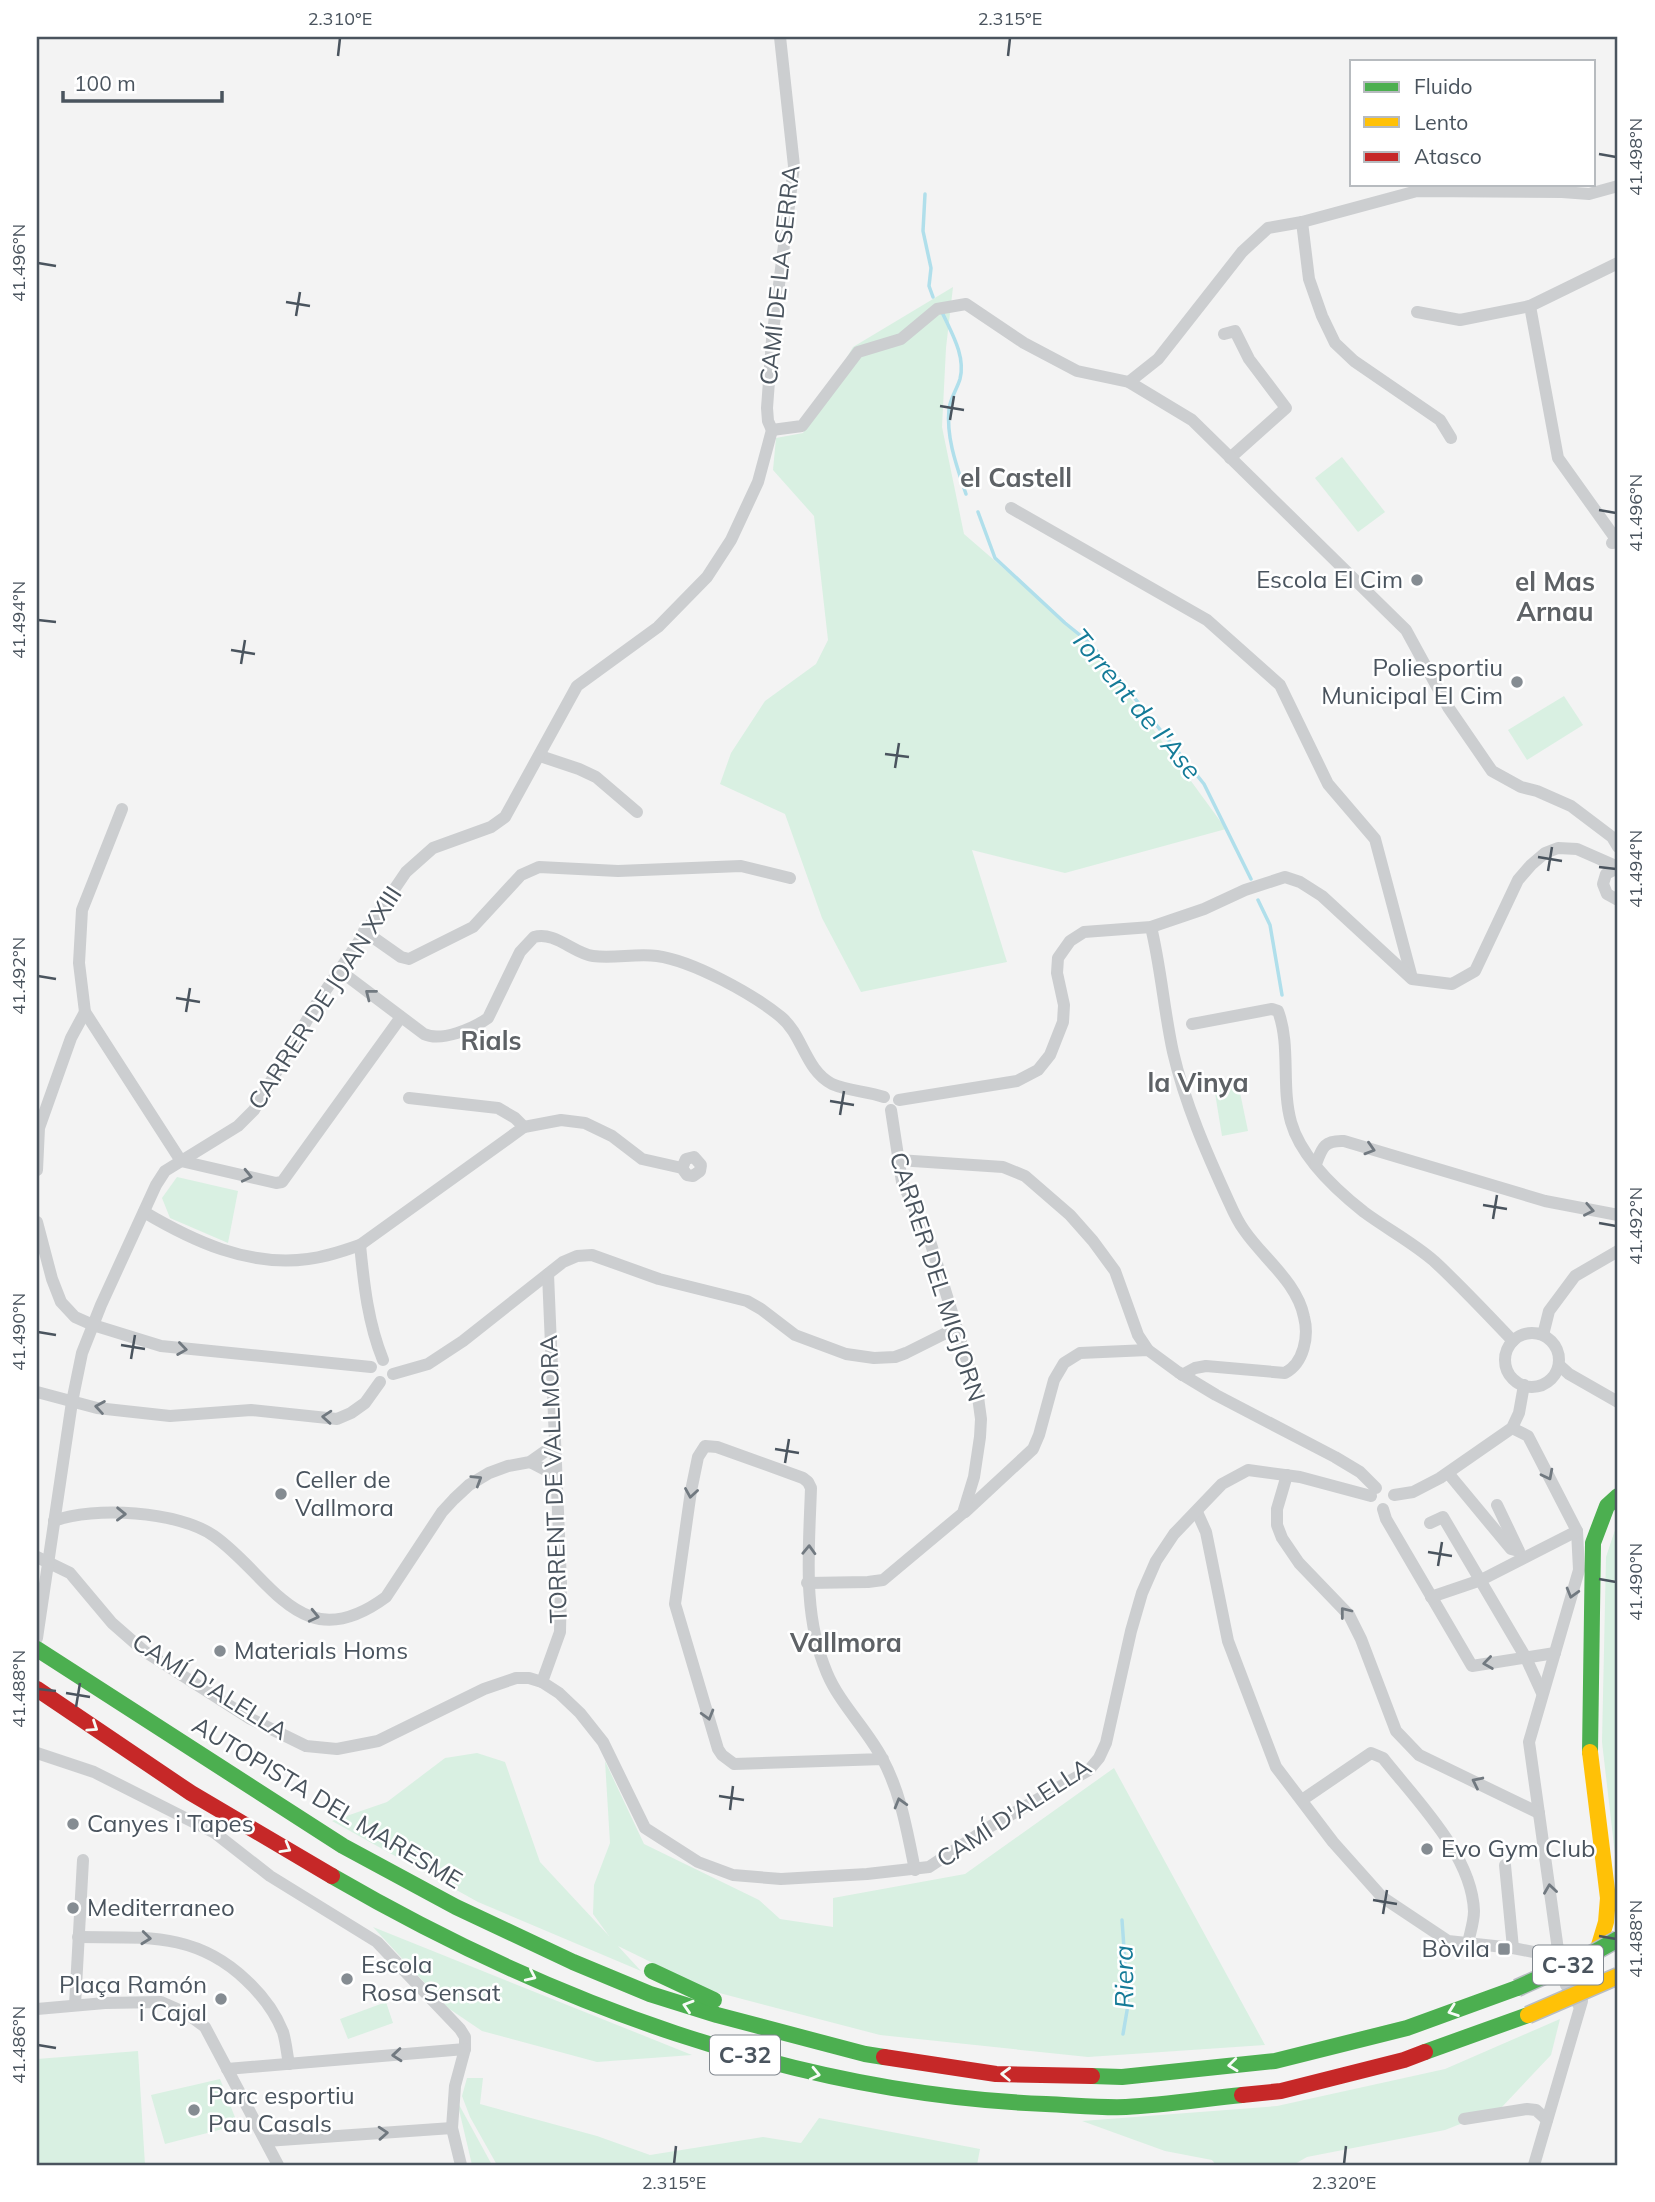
<svg xmlns="http://www.w3.org/2000/svg" width="1655" height="2202" viewBox="0 0 1655 2202" font-family="Mulish,sans-serif">
	<style>
		.green { fill: #d9f0e2 }
		.lines { fill: none; stroke-linecap: round; stroke-linejoin: round }
		.stream { stroke: #b0dfeb; stroke-width: 3.5 }
		.street { stroke: #ccced0; stroke-width: 12 }
		.fast { stroke: #4caf50; stroke-width: 16 }
		.slow { stroke: #ffc107; stroke-width: 16 }
		.jam { stroke: #c62828; stroke-width: 16 }
		.fast-bridge-casing { stroke: #b8bdc2; stroke-width: 19; stroke-linecap: butt }
		.slow-bridge-casing { stroke: #b8bdc2; stroke-width: 19; stroke-linecap: butt }
		.fast-bridge { stroke: #4caf50; stroke-width: 16 }
		.slow-bridge { stroke: #ffc107; stroke-width: 16 }
		.oneway { stroke: #717980 }
		.oneway2 { stroke: #f6fbf6 }
		.ticks { fill: none; stroke: #4a545e; stroke-width: 2.5 }
		.poi-dot { fill: #858c92; stroke: #fff; stroke-width: 2.5 }
		.labels { text-anchor: middle; stroke-width: 5; stroke-linejoin: round; paint-order: stroke }
		.shield { fill: #fff; stroke: #80878e; stroke-width: 2 }
		.shield-label { font-size: 23px; font-weight: bold; fill: #4a545e }
		.street-label { font-size: 24px; fill: #4a545e; stroke: #fff }
		.poi-label { font-size: 24px; fill: #4a545e; stroke: #fff; text-anchor: start }
		.neighbourhood-label { font-size: 26px; font-weight: bold; fill: #5e6266; stroke: #fff }
		.water-label { font-size: 26px; font-style: italic; fill: #147b98; stroke: #fff }
		.neatline { fill: none; stroke: #4a545e; stroke-width: 2.5 }
		.ticks-label { font-size: 18px; text-anchor: middle; fill: #4a545e }
	</style>
	<rect width="100%" height="100%" fill="#f3f3f3"/>
	<g class="green">
		<path d="M953,287l-7,61 -4,79 22,107 127,110 135,185 -161,44 -93,-23 35,112 -146,30 -39,-74 -37,-104 -65,-30 11,-31 34,-52 51,-37 12,-24 -14,-124 -41,-46 3,-32 27,-5 50,-86z"/>
		<path d="M1342,457l43,55 -27,20 -43,-54z"/>
		<path d="M1564,696l19,29 -56,35 -19,-30z"/>
		<path d="M1238,1083l10,48 -26,5 -8,-49z"/>
		<path d="M177,1177l61,14 -10,52 -58,-25 -8,-20z"/>
		<path d="M1618,1521v359l-16,-138 4,-185z"/>
		<path d="M477,1753l28,9 35,100 69,74 -16,-22 1,-29 16,-42 -5,-82 39,83 115,56 21,19 53,8v-29l132,-24 149,-106 151,277 -177,12 -208,-22 -172,-45 -90,-44 23,25 -163,-69 -146,-81 55,-19 58,-44z"/>
		<path d="M373,1927l319,128 -95,7 -115,-31 -34,-23z"/>
		<path d="M386,2002l7,21 -45,16 -8,-20z"/>
		<path d="M1560,2019l-9,36 -50,53 -56,22 -138,27 -14,8h-77l-4,-5 -47,-9 -83,-30 195,-15 168,-37z"/>
		<path d="M138,2051l7,114h-108v-106z"/>
		<path d="M467,2078h16l-3,26 117,32 53,19 113,-18 38,6 18,-25 161,31 -3,16h-480l-27,-48 -8,-21z"/>
		<path d="M220,2079l18,46 -73,19 -14,-49z"/>
		<path d="M457,2101l35,64h-20z"/>
	</g>
	<g class="lines">
		<g class="stream">
			<path d="M925,194l-2,37 8,37 -2,18 4,11"/>
			<path d="M942,312c9,20 24,44 18,67 -3,10 -10,20 -11,30 -3,29 8,58 17,85"/>
			<path d="M978,512l17,46 70,65 26,21 113,140 47,95"/>
			<path d="M1258,900l12,25 12,70"/>
			<path d="M1122,1920l6,85 -5,29"/>
		</g>
		<g class="street">
			<path d="M1302,222l7,57 13,37 13,27 19,18 86,59 11,18"/>
			<path d="M1530,306l28,152 60,84 -6,1"/>
			<path d="M1417,312l43,8 70,-14 88,-43"/>
			<path d="M1224,334l11,-3 14,28 37,49 -56,50"/>
			<path d="M1129,382l29,-23 84,-107 26,-24 34,-6 115,-31 145,1 27,2 29,-8"/>
			<path d="M772,430l30,-4 56,-74 43,-13 36,-30 29,-5 58,39 53,28 52,11 63,38 214,210 42,77 44,64 29,16 16,4 34,15 41,31 6,10"/>
			<path d="M772,430l-4,-9 -1,-13 5,-68 22,-174 -14,-129"/>
			<path d="M1011,508l196,112 73,65 48,99 47,55 37,139"/>
			<path d="M540,756l39,13 17,8 41,35"/>
			<path d="M122,809l-40,101 -3,53 6,49 96,149"/>
			<path d="M1618,868l-12,6 -3,10 4,10 11,6"/>
			<path d="M1151,927c10,41 13,84 22,125 12,52 34,102 56,150 4,9 9,20 15,28 19,28 53,52 60,87 5,19 0,46 -19,56l-79,-7 -11,2 -13,7"/>
			<path d="M364,931l37,26 8,2 64,-32 48,-52 18,-8 79,4 123,-5 49,12"/>
			<path d="M339,970l85,64c17,8 49,-5 64,-16l32,-66 14,-15c21,-6 39,16 59,19 21,3 43,-3 64,0 36,5 96,38 124,61 22,18 24,53 51,67 16,7 35,7 52,13"/>
			<path d="M1192,1024l80,-15 6,2c13,35 3,75 13,111 10,35 45,68 73,90 23,17 48,30 70,49 27,25 53,53 79,80"/>
			<path d="M899,1100l118,-19 21,-11 12,-15 13,-33 1,-17 -7,-32 1,-15 12,-17 14,-9 67,-5 53,-18 41,-19 40,-13 15,5 22,14 90,83 40,5 23,-13 43,-91 13,-15 14,-12 13,-5 19,1 41,18"/>
			<path d="M524,1127l37,-7 24,3 27,13 30,23 40,9 4,-9 8,-2 7,8 -1,6 -7,5 -6,-1 -5,-7"/>
			<path d="M898,1160l105,7 22,9 45,39 23,26 22,30 23,64 10,15"/>
			<path d="M181,1161l95,22 6,-1 119,-165"/>
			<path d="M1316,1164c6,-16 8,-24 28,-23l201,60 73,14"/>
			<path d="M37,1170l2,-42 32,-90 14,-26"/>
			<path d="M144,1212c49,29 104,55 164,47 18,-2 35,-8 52,-14l164,-118 -9,-9 -17,-10 -89,-10"/>
			<path d="M37,1222l15,57 9,23 14,15 18,8 68,21 210,21"/>
			<path d="M360,1245c4,40 8,78 23,115"/>
			<circle cx="1532" cy="1360" r="27"/>
			<path d="M1543,1335l6,-24 26,-35 43,-25"/>
			<path d="M1559,1365l10,9 49,28"/>
			<path d="M393,1374l35,-10 35,-23 100,-79 14,-6 15,-1 67,24 88,22 14,8 34,26 51,19 28,4 21,-1 11,-4 50,-25"/>
			<path d="M37,1392l60,16 73,8 81,-6 86,9 14,-6 14,-10 15,-21"/>
			<path d="M1512,1428l16,8 49,95 2,39 -50,172 30,215"/>
			<path d="M530,1462l25,13"/>
			<path d="M1448,1473l63,76 8,2"/>
			<path d="M1287,1475l-10,34v16l5,13 17,25 50,52 12,24 35,92 23,24 120,58"/>
			<path d="M1394,1495l19,-3 27,-14 72,-50 7,-15 5,-28"/>
			<path d="M1497,1505l21,44"/>
			<path d="M1383,1509l3,10 86,147 83,-13"/>
			<path d="M965,1512l68,-63 6,-14 15,-55 10,-17 16,-10 68,-3 30,22 38,23 119,62 25,15 16,16"/>
			<path d="M1197,1512l9,20 22,109 48,126 57,75 49,55 66,44 65,7 46,9 7,28 14,22"/>
			<path d="M54,1521c39,-15 125,-10 160,15 58,41 87,124 172,61l56,-85 12,-13 15,-14 20,-12 19,-7 22,-4 17,-12 7,-9"/>
			<path d="M1430,1523l13,-6 83,141 16,35"/>
			<path d="M37,1557l33,16 42,50 32,28 105,67 57,28 31,3 41,-8 106,-52 32,-11h13l13,4 17,11 21,20 23,29 42,86 53,34 35,13 48,4 86,-5 62,-7 62,-41 98,-56 10,-12 7,-15 25,-112 11,-38 14,-32 18,-27 48,-50 26,-14 52,7 71,19"/>
			<path d="M807,1583l61,-1 15,-2 80,-67 11,-36 6,-40 1,-18 -3,-22 -48,-156 -28,-59 -11,-72"/>
			<path d="M1431,1597l50,-17 96,-49"/>
			<path d="M37,1638l35,-236 10,-49 19,-48 55,-120 9,-14 73,-45 16,-16 63,-107 89,-131 27,-24 58,-21 14,-10 72,-131 81,-59 49,-50 24,-37 27,-58 14,-52"/>
			<path d="M542,1682l18,-50 1,-49 -13,-309"/>
			<path d="M37,1753l57,19 121,61 55,43 107,66 83,87 5,8v12l-10,37 -3,42 9,37"/>
			<path d="M883,1759l-149,5 -12,-9 -4,-6 -43,-145 16,-113 7,-34 7,-11 12,1 86,31 5,4 3,6c-2,62 -9,127 16,185 13,31 39,55 55,85 19,35 25,73 33,112"/>
			<path d="M1302,1800l69,-47 12,5c33,42 89,97 91,153 0,11 -4,22 -6,32"/>
			<path d="M1505,1865l8,83"/>
			<path d="M78,1937c64,1 117,-6 168,43 15,14 29,32 37,52 3,10 4,22 6,32"/>
			<path d="M75,2005l8,-145"/>
			<path d="M37,2009l68,-6 56,-1 25,11 19,14 73,138"/>
			<path d="M227,2069l238,-20"/>
			<path d="M1464,2119l63,-10 9,1 11,10"/>
			<path d="M266,2141l186,-13"/>
			<path d="M1534,2165l48,-164"/>
		</g>
		<g class="fast">
			<path d="M37,1649l306,197 113,61 117,55 77,32 67,21 148,39 19,3"/>
			<path d="M1590,1752l3,-209 14,-37 11,-10"/>
			<path d="M332,1876c217,126 462,218 714,228 26,1 54,4 80,3 38,-2 77,-8 116,-12"/>
			<path d="M652,1971l62,29"/>
			<path d="M1425,2052l103,-37"/>
			<path d="M1092,2076l30,1 153,-16 132,-33 110,-40"/>
		</g>
		<path class="slow" d="M1590,1975l16,-53 2,-24 -18,-146"/>
		<g class="jam">
			<path d="M37,1689l154,104 141,83"/>
			<path d="M884,2057l112,17 96,2"/>
			<path d="M1242,2095l39,-4 123,-31 21,-8"/>
		</g>
		<g class="fast-bridge-casing">
			<path id="fast-bridge" d="M1517,1988l67,-30 34,-19"/>
		</g>
		<g class="slow-bridge-casing">
			<path id="slow-bridge" d="M1528,2015l90,-39"/>
		</g>
		<use href="#fast-bridge" class="fast-bridge"/>
		<use href="#slow-bridge" class="slow-bridge"/>
	</g>
	<defs><path id="oneway-chevron" d="M-2-3.5L2.5 0L-2 3.5" fill="none" stroke-width="1.6" stroke-linecap="round" stroke-linejoin="round" transform="scale(1.75)"/></defs>
	<g class="oneway">
		<use href="#oneway-chevron" transform="translate(370 994) rotate(-142)"/>
		<use href="#oneway-chevron" transform="translate(1370 1149) rotate(17)"/>
		<use href="#oneway-chevron" transform="translate(247 1176) rotate(13)"/>
		<use href="#oneway-chevron" transform="translate(1589 1210) rotate(11)"/>
		<use href="#oneway-chevron" transform="translate(182 1349) rotate(8)"/>
		<use href="#oneway-chevron" transform="translate(100 1407) rotate(-171)"/>
		<use href="#oneway-chevron" transform="translate(327 1417) rotate(-176)"/>
		<use href="#oneway-chevron" transform="translate(1548 1475) rotate(63)"/>
		<use href="#oneway-chevron" transform="translate(477 1480) rotate(-32)"/>
		<use href="#oneway-chevron" transform="translate(691 1493) rotate(99)"/>
		<use href="#oneway-chevron" transform="translate(121 1514) rotate(1)"/>
		<use href="#oneway-chevron" transform="translate(809 1550) rotate(-88)"/>
		<use href="#oneway-chevron" transform="translate(1572 1593) rotate(106)"/>
		<use href="#oneway-chevron" transform="translate(1345 1612) rotate(-128)"/>
		<use href="#oneway-chevron" transform="translate(314 1616) rotate(13)"/>
		<use href="#oneway-chevron" transform="translate(1488 1663) rotate(172)"/>
		<use href="#oneway-chevron" transform="translate(708 1715) rotate(74)"/>
		<use href="#oneway-chevron" transform="translate(1477 1782) rotate(-154)"/>
		<use href="#oneway-chevron" transform="translate(900 1803) rotate(-106)"/>
		<use href="#oneway-chevron" transform="translate(1550 1889) rotate(-98)"/>
		<use href="#oneway-chevron" transform="translate(146 1938) rotate(6)"/>
		<use href="#oneway-chevron" transform="translate(397 2055) rotate(175)"/>
		<use href="#oneway-chevron" transform="translate(383 2133) rotate(-4)"/>
	</g>
	<g class="oneway2">
		<use href="#oneway-chevron" transform="translate(93 1727) rotate(34)"/>
		<use href="#oneway-chevron" transform="translate(286 1848) rotate(30)"/>
		<use href="#oneway-chevron" transform="translate(531 1976) rotate(25)"/>
		<use href="#oneway-chevron" transform="translate(688 2006) rotate(-163)"/>
		<use href="#oneway-chevron" transform="translate(1453 2011) rotate(160)"/>
		<use href="#oneway-chevron" transform="translate(1233 2065) rotate(174)"/>
		<use href="#oneway-chevron" transform="translate(815 2074) rotate(13)"/>
		<use href="#oneway-chevron" transform="translate(1006 2074) rotate(-178)"/>
	</g>
	<path class="ticks" d="M338,56l2,-18M1008,56l2,-18M1599,154l17,3M38,263l18,3M286,302l24,4M296,316l4,-24M940,406l24,4M950,420l4,-24M1599,510l17,3M38,620l18,2M231,650l24,4M241,664l4,-24M885,754l24,3M895,768l4,-25M1538,857l24,4M1599,867l17,2M1548,871l4,-24M38,976l18,3M176,998l24,4M186,1012l4,-24M830,1101l24,4M840,1115l4,-24M1483,1205l24,4M1493,1219l4,-24M1599,1223l17,3M38,1332l18,3M121,1345l24,4M131,1359l4,-24M775,1449l24,4M785,1463l4,-24M1428,1552l24,4M1438,1566l4,-24M1599,1579l17,3M38,1689l18,2M66,1693l24,4M76,1707l4,-24M719,1796l25,4M730,1810l3,-24M1373,1900l24,4M1383,1914l4,-24M1599,1936l17,3M38,2045l18,3M674,2164l2,-18M1344,2164l2,-18"/>
	<g class="poi-dot">
		<circle cx="1417" cy="580" r="7"/>
		<circle cx="1517" cy="682" r="7"/>
		<circle cx="281" cy="1494" r="7"/>
		<circle cx="220" cy="1651" r="7"/>
		<circle cx="73" cy="1824" r="7"/>
		<circle cx="1427" cy="1849" r="7"/>
		<circle cx="73" cy="1908" r="7"/>
		<rect x="1497" y="1942" width="14" height="14" rx="3.5"/>
		<circle cx="347" cy="1979" r="7"/>
		<circle cx="221" cy="1999" r="7"/>
		<circle cx="194" cy="2110" r="7"/>
	</g>
	<g class="labels">
		<g class="shield">
			<rect x="1533" y="1945.5" width="70" height="39" rx="5"/>
			<rect x="710" y="2035.5" width="70" height="39" rx="5"/>
		</g>
		<g class="shield-label">
			<text x="1568" y="1973">C-32</text>
			<text x="745" y="2063">C-32</text>
		</g>
		<g class="street-label">
			<text transform="translate(780 275) rotate(-84)" y="8">CAMÍ DE LA SERRA</text>
			<text transform="translate(325 998) rotate(-57)" y="8">CARRER DE JOAN XXIII</text>
			<text transform="translate(937 1277) rotate(72)" y="8">CARRER DEL MIGJORN</text>
			<text transform="translate(554 1479) rotate(-92)" y="8">TORRENT DE VALLMORA</text>
			<text transform="translate(210 1687) rotate(32)" y="8">CAMÍ D'ALELLA</text>
			<text transform="translate(327 1803) rotate(31)" y="8">AUTOPISTA DEL MARESME</text>
			<text transform="translate(1014 1813) rotate(-33)" y="8">CAMÍ D'ALELLA</text>
		</g>
		<g class="poi-label">
			<text x="1403" y="588" text-anchor="end">Escola El Cim</text>
			<text x="1503" y="676" text-anchor="end">Poliesportiu<tspan x="1503" dy="28">Municipal El Cim</tspan></text>
			<text x="295" y="1488">Celler de<tspan x="295" dy="28">Vallmora</tspan></text>
			<text x="234" y="1659">Materials Homs</text>
			<text x="87" y="1832">Canyes i Tapes</text>
			<text x="1441" y="1857">Evo Gym Club</text>
			<text x="87" y="1916">Mediterraneo</text>
			<text x="1490" y="1957" text-anchor="end">Bòvila</text>
			<text x="361" y="1973">Escola<tspan x="361" dy="28">Rosa Sensat</tspan></text>
			<text x="207" y="1993" text-anchor="end">Plaça Ramón<tspan x="207" dy="28">i Cajal</tspan></text>
			<text x="208" y="2104">Parc esportiu<tspan x="208" dy="28">Pau Casals</tspan></text>
		</g>
		<g class="neighbourhood-label">
			<text x="1016" y="487">el Castell</text>
			<text x="1555" y="591">el Mas<tspan x="1555" dy="30">Arnau</tspan></text>
			<text x="491" y="1050">Rials</text>
			<text x="1198" y="1092">la Vinya</text>
			<text x="846" y="1652">Vallmora</text>
		</g>
		<g class="water-label">
			<text transform="translate(1136 704) rotate(50)" y="9">Torrent de l'Ase</text>
			<text transform="translate(1124 1977) rotate(-91)" y="9">Riera</text>
		</g>
	</g>
	<rect width="1655" height="2202" fill="none" stroke="#ffffff" stroke-width="77"/>
	<rect x="1350" y="60" width="245" height="126" fill="#ffffff" stroke="#b7bbbf" stroke-width="2"/>
	<rect x="1364" y="82" width="35" height="10" fill="#4caf50" stroke="#b7bbbf" stroke-width="2"/>
	<text x="1414" y="94" font-size="21" fill="#4a545e">Fluido</text>
	<rect x="1364" y="117" width="35" height="10" fill="#ffc107" stroke="#b7bbbf" stroke-width="2"/>
	<text x="1414" y="130" font-size="21" fill="#4a545e">Lento</text>
	<rect x="1364" y="152" width="35" height="10" fill="#c62828" stroke="#b7bbbf" stroke-width="2"/>
	<text x="1414" y="164" font-size="21" fill="#4a545e">Atasco</text>
	<path d="M63 91v10h159v-10" fill="none" stroke="#4a545e" stroke-width="3.5"/>
	<text x="74" y="91" font-size="21" fill="#4a545e" stroke="#ffffff" stroke-width="5" paint-order="stroke">100 m</text>
	<rect x="38" y="38" width="1578" height="2126" class="neatline"/>
	<g class="ticks-label">
		<text x="340" y="25">2.310°E</text>
		<text x="1010" y="25">2.315°E</text>
		<text transform="translate(1636 157) rotate(-90)" y="6">41.498°N</text>
		<text transform="translate(19 263) rotate(-90)" y="6">41.496°N</text>
		<text transform="translate(1636 513) rotate(-90)" y="6">41.496°N</text>
		<text transform="translate(19 620) rotate(-90)" y="6">41.494°N</text>
		<text transform="translate(1636 869) rotate(-90)" y="6">41.494°N</text>
		<text transform="translate(19 976) rotate(-90)" y="6">41.492°N</text>
		<text transform="translate(1636 1226) rotate(-90)" y="6">41.492°N</text>
		<text transform="translate(19 1332) rotate(-90)" y="6">41.490°N</text>
		<text transform="translate(1636 1582) rotate(-90)" y="6">41.490°N</text>
		<text transform="translate(19 1689) rotate(-90)" y="6">41.488°N</text>
		<text transform="translate(1636 1939) rotate(-90)" y="6">41.488°N</text>
		<text transform="translate(19 2045) rotate(-90)" y="6">41.486°N</text>
		<text x="674" y="2189">2.315°E</text>
		<text x="1344" y="2189">2.320°E</text>
	</g>
</svg>
